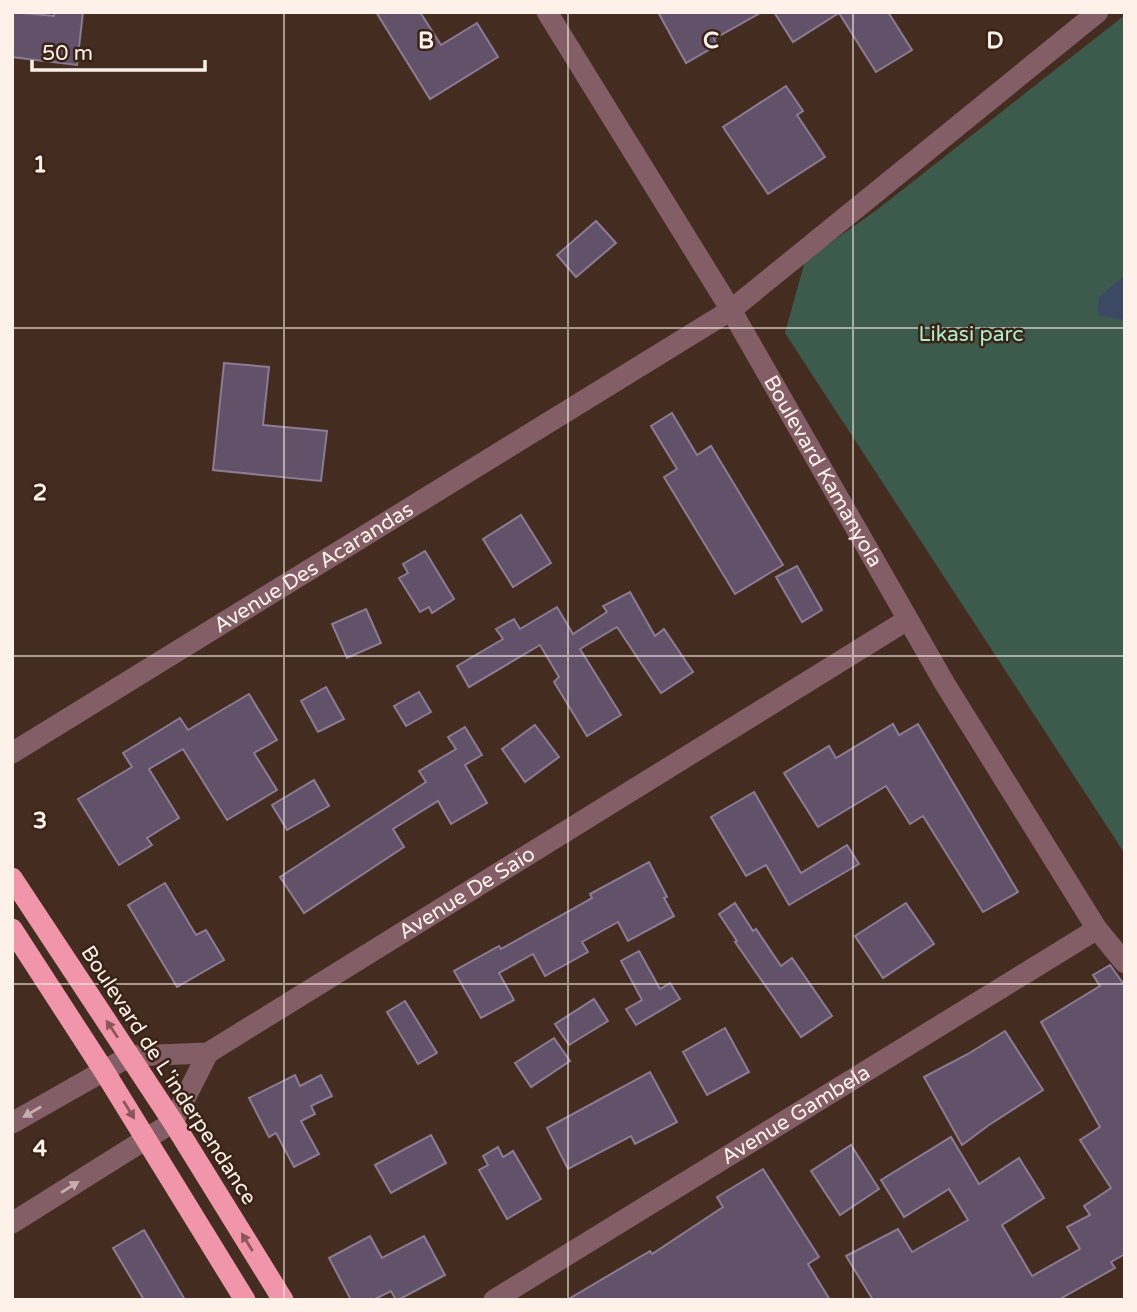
<svg xmlns="http://www.w3.org/2000/svg" width="1137" height="1312" viewBox="0 0 1137 1312" font-family="'Varela Round',sans-serif">
	<style>
		.green { fill: #3d5b4c }
		.water { fill: #3b4965 }
		.building { fill: #615269; stroke: #8b7b94; stroke-width: 2 }
		.lines { fill: none; stroke-linecap: round; stroke-linejoin: round }
		.minor { stroke: #835e66; stroke-width: 21 }
		.highway { stroke: #f095aa; stroke-width: 21 }
		.oneway { fill: #8c5659 }
		.oneway2 { fill: #c7afaf }
		.grid { fill: none; stroke: #fef1ea; stroke-width: 2; stroke-opacity: 0.55 }
		.labels { text-anchor: middle; stroke-width: 5; stroke-linejoin: round; paint-order: stroke }
		.park-label { font-size: 21px; fill: #abeecc; stroke: #3a2316 }
		.street-label { font-size: 21px; fill: #fef1ea; stroke: #3a2316 }
		.grid-label { font-size: 23px; text-anchor: middle; font-weight: bold; fill: #fef1ea; stroke: #3a2316; stroke-width: 5; stroke-linejoin: round; paint-order: stroke }
	</style>
	<rect width="100%" height="100%" fill="#442d20"/>
	<path class="green" d="M1125,15v839l-340,-521 20,-72 73,-52z"/>
	<path class="water" d="M1125,275v45l-24,-4 -4,-4 2,-15z"/>
	<g class="building">
		<path d="M12,12l42,4v-4h29l-6,53 -65,-8z"/>
		<path d="M376,12h44l21,33 36,-22 21,34 -68,42z"/>
		<path d="M658,12h104l-48,27 3,6 -31,18z"/>
		<path d="M774,12h114l24,38 -36,22 -37,-59 -46,29z"/>
		<path d="M786,86l17,25 -6,4 28,42 -57,37 -45,-67z"/>
		<path d="M596,221l20,22 -40,34 -19,-22z"/>
		<path d="M224,363l45,4 -6,58 64,6 -6,50 -108,-11z"/>
		<path d="M672,413l25,42 14,-9 72,119 -48,29 -71,-117 13,-8 -26,-43z"/>
		<path d="M521,515l30,48 -38,24 -30,-48z"/>
		<path d="M425,551l29,48 -22,14 -3,-6 -9,5 -21,-34 9,-5 -5,-9z"/>
		<path d="M797,566l25,44 -20,12 -26,-45z"/>
		<path d="M630,592l25,44 9,-7 29,43 -32,21 -44,-66 -37,22 41,66 -34,21 -33,-54 5,-5 -19,-32 -71,42 -12,-21 46,-27 -7,-10 18,-10 6,10 37,-22 16,27 34,-22 -4,-6z"/>
		<path d="M366,609l15,34 -34,15 -15,-34z"/>
		<path d="M326,687l18,32 -26,13 -17,-31z"/>
		<path d="M419,692l12,20 -25,14 -12,-20z"/>
		<path d="M249,694l28,46 -23,13 23,37 -50,30 -44,-71 -34,20 30,49 -32,20 5,7 -33,20 -41,-66 54,-32 -9,-14 57,-35 8,12z"/>
		<path d="M893,724l6,11 19,-11 100,168 -35,20 -60,-96 -13,8 -24,-38 -68,41 -34,-54 45,-27 7,12z"/>
		<path d="M535,725l24,32 -34,25 -23,-33z"/>
		<path d="M465,727l17,28 -17,10 22,38 -36,21 -13,-23 -45,28 11,18 -100,66 -24,-36 146,-95 -7,-11 37,-22 -8,-12z"/>
		<path d="M314,780l15,26 -42,24 -15,-25z"/>
		<path d="M754,792l47,81 46,-28 12,19 -70,41 -23,-40 -20,11 -35,-59z"/>
		<path d="M649,862l18,35 -3,1 10,18 -46,25 -10,-19 -36,20 6,10 -43,24 -12,-22 -34,19 15,27 -33,18 -27,-47 45,-25 2,3 91,-51 -2,-4z"/>
		<path d="M165,883l31,52 10,-5 18,30 -47,27 -49,-82z"/>
		<path d="M735,903l18,28 3,-2 25,37 11,-8 40,58 -31,21 -66,-95 2,-1 -18,-27z"/>
		<path d="M906,903l28,41 -51,34 -28,-42z"/>
		<path d="M639,951l21,38 10,-6 10,16 -44,26 -10,-16 16,-9 -21,-39z"/>
		<path d="M1110,965l15,21v268l-14,8 4,6 -57,32h-185l-27,-44 52,-27 14,23 56,-32 -19,-31 -45,28 -23,-37 70,-43 28,47 40,-26 25,40 -42,27 30,51 48,-27 -13,-22 23,-12 -6,-9 27,-18 -31,-48 20,-13 -59,-105 59,-36 -7,-11z"/>
		<path d="M594,999l14,22 -39,24 -14,-21z"/>
		<path d="M405,1001l32,52 -19,11 -31,-52z"/>
		<path d="M725,1028l24,44 -42,23 -24,-43z"/>
		<path d="M1005,1031l38,59 -54,35 -27,20 -38,-68 44,-23z"/>
		<path d="M554,1038l16,23 -39,26 -16,-24z"/>
		<path d="M650,1072l27,50 -42,22 -4,-8 -63,33 -21,-41z"/>
		<path d="M295,1075l5,11 21,-11 11,21 -21,10 4,8 -14,7 18,33 -25,13 -18,-34 -7,4 -20,-39z"/>
		<path d="M431,1135l15,28 -55,30 -16,-28z"/>
		<path d="M851,1145l28,44 -39,26 -29,-44z"/>
		<path d="M498,1147l5,10 10,-6 28,48 -34,20 -28,-49 9,-5 -5,-9z"/>
		<path d="M763,1169l56,88 -11,7 22,36h-263l83,-49 2,3 71,-47 -6,-10z"/>
		<path d="M144,1230l41,70h-41l-31,-52z"/>
		<path d="M370,1236l12,22 42,-22 21,39 -47,25h-2l-5,-9 -18,9h-22l-22,-42z"/>
	</g>
	<g class="lines">
		<g class="minor">
			<path id="s1" d="M547,12l184,298 214,374 152,245 28,34"/>
			<path id="s2" d="M12,753l719,-443 367,-298"/>
			<path id="s3" d="M12,1123l118,-67 78,-3 699,-433"/>
			<path d="M12,1223l161,-101 35,-69"/>
			<path id="s4" d="M494,1300l603,-371"/>
		</g>
		<g class="highway">
			<path d="M12,878l161,244 110,178"/>
			<path d="M12,929l92,142 141,229"/>
		</g>
	</g>
	<defs><path id="oneway-solid" d="M-6-.8H1V-3.2L6.5 0L1 3.2V.8H-6Z" transform="scale(1.75)"/></defs>
	<g class="oneway">
		<use href="#oneway-solid" transform="translate(112 1029) rotate(-124)"/>
		<use href="#oneway-solid" transform="translate(129 1110) rotate(58)"/>
		<use href="#oneway-solid" transform="translate(247 1242) rotate(-122)"/>
	</g>
	<g class="oneway2">
		<use href="#oneway-solid" transform="translate(32 1112) rotate(150)"/>
		<use href="#oneway-solid" transform="translate(70 1187) rotate(-32)"/>
	</g>
	<path class="grid" d="M284,12v1288M568,12v1288M853,12v1288M12,328h1113M12,656h1113M12,984h1113"/>
	<g class="labels">
		<g class="park-label">
			<text x="971" y="341">Likasi parc</text>
		</g>
		<g class="street-label">
			<text dy="7" stroke="none"><textPath href="#s1" startOffset="536">Boulevard Kamanyola</textPath></text>
			<text dy="7" stroke="none"><textPath href="#s2" startOffset="354">Avenue Des Acarandas</textPath></text>
			<text dy="7" stroke="none"><textPath href="#s3" startOffset="518">Avenue De Saio</textPath></text>
			<text transform="translate(169 1075) rotate(57)" y="7">Boulevard de L'inderpendance</text>
			<text dy="7" stroke="none"><textPath href="#s4" startOffset="354">Avenue Gambela</textPath></text>
		</g>
	</g>
	<g class="grid-label">
		<text x="426" y="48">B</text>
		<text x="711" y="48">C</text>
		<text x="995" y="48">D</text>
		<text x="40" y="172">1</text>
		<text x="40" y="500">2</text>
		<text x="40" y="828">3</text>
		<text x="40" y="1156">4</text>
	</g>
	<rect width="1137" height="1312" fill="none" stroke="#fef1ea" stroke-width="28"/>
	<path d="M32 60v10h173v-10" fill="none" stroke="#fef1ea" stroke-width="3.5"/>
	<text x="42" y="60" font-size="21" fill="#fef1ea" stroke="#3a2316" stroke-width="5" paint-order="stroke">50 m</text>
</svg>
